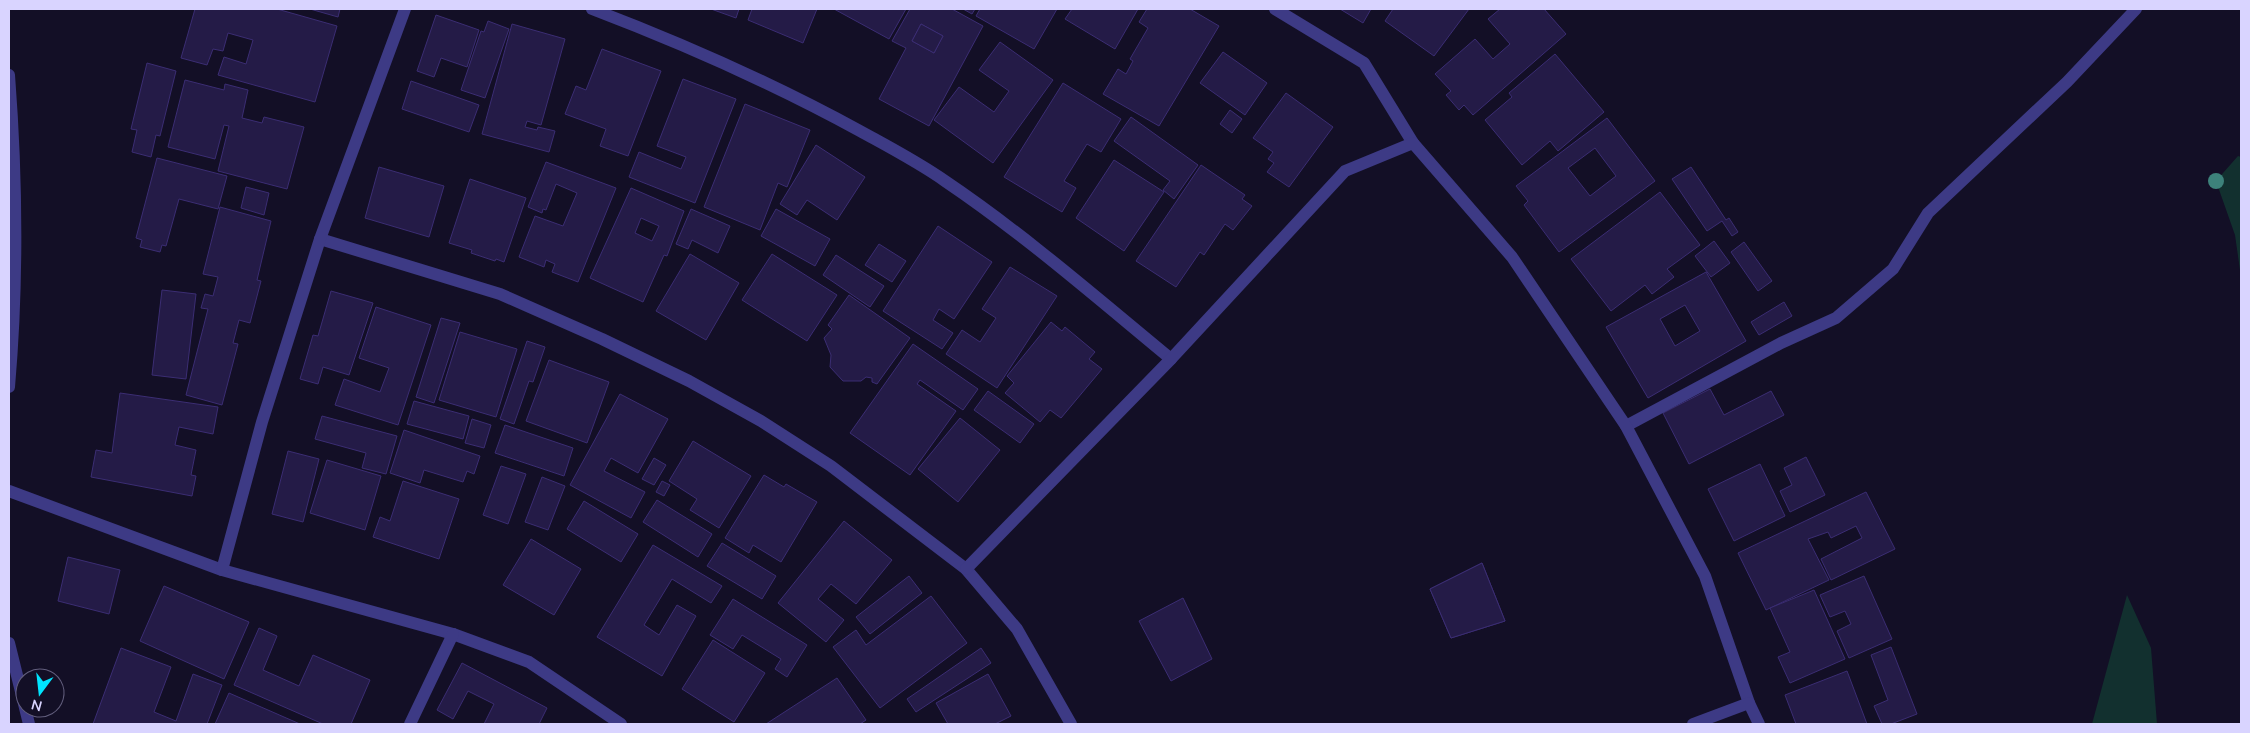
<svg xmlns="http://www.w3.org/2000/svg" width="2250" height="733" viewBox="0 0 2250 733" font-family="'Nunito Sans',sans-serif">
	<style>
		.green { fill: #12302f }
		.building { fill: #241b47; stroke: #3b2d73; fill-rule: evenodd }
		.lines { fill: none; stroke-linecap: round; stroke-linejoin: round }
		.minor { stroke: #3d3a85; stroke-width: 12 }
		.tree { fill: #3d827b }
	</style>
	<rect width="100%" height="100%" fill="#130f26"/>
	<g class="green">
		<path d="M2238,156l3,1v120l-6,-42 -19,-54z"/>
		<path d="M2127,595l24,53 6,76h-65z"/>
	</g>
	<g class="building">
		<path d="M195,9h82l60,17 -22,76 -97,-27 6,-18 22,7 7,-24 -25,-7 -5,18 -10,-2 -6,16 -26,-7z"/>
		<path d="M310,9h30l-2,8z"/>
		<path d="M711,9h28l-3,9z"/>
		<path d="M752,9h65l-14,34 -55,-23z"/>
		<path d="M834,9h72l-17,30z"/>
		<path d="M910,9h42l31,17 -54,100 -50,-27 27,-51 -14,-7zM921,24l22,12 -9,17 -22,-12z"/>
		<path d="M963,9h12l-3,5z"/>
		<path d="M980,9h77l-23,40 -58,-33z"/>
		<path d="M1072,9h66l-23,40 -50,-30z"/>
		<path d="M1147,9h43l29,17 -60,100 -56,-32 15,-25 8,5 7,-13 -3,-2 18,-31 -9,-6z"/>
		<path d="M1340,9h31l-8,14z"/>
		<path d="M1393,9h76l-35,47 -49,-35z"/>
		<path d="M1500,9h44l22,25 -93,81 -9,-10 -5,5 -13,-15 5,-4 -16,-17 40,-35 18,20 17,-15 -22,-25z"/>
		<path d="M436,15l43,15 -12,37 -26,-9 -7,19 -17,-6z"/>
		<path d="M488,21l21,8 -24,69 -24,-8 20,-59 3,1z"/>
		<path d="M512,24l53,15 -24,86 -14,-4 -2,6 12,3 1,-3 17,4 -6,21 -67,-18z"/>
		<path d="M921,24l22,12 -9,17 -22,-12z"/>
		<path d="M1000,42l53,38 -60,83 -59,-43 25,-33 35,25 15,-21 -30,-21z"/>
		<path d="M602,49l59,22 -33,85 -28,-10 6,-17 -41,-15 11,-28 10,4z"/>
		<path d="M1223,52l44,31 -22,32 -45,-32z"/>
		<path d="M1555,54l49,58 -46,39 -8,-10 -28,24 -37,-45 27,-23 -3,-4z"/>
		<path d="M147,63l29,8 -16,65 -4,-1 -5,22 -19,-5 5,-22 -6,-1z"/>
		<path d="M683,79l53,20 -41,104 -66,-26 10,-25 42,17 5,-12 -29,-11z"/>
		<path d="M185,80l39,10 1,-6 23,6 -6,28 20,5 2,-6 40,10 -17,62 -69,-18 11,-45 -5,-1 -9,34 -47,-12z"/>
		<path d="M411,81l68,24 -10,27 -67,-23z"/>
		<path d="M1063,83l58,36 -20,33 -14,-8 -23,37 12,7 -14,24 -58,-35z"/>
		<path d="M1286,93l47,34 -44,60 -22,-15 7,-9 -6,-4 5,-7 -20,-14z"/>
		<path d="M745,104l65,26 -23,57 -9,-4 -18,47 -56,-23z"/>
		<path d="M1230,110l12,9 -10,14 -12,-9z"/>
		<path d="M1131,117l67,48 -24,34 -11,-9 7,-9 -56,-40z"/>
		<path d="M1607,118l48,63 -96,71 -35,-47 4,-4 -12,-15zM1595,148l21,28 -26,20 -22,-28z"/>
		<path d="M816,145l49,32 -28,43 -30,-20 -10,15 -17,-11z"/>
		<path d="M157,158l70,18 -9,33 -39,-10 -13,47 -4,-1 -2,7 -20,-5 2,-7 -6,-2z"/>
		<path d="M1114,160l50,32 -40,59 -48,-33z"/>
		<path d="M546,162l70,26 -38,94 -26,-10 3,-8 -9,-4 -2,7 -25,-10 16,-41 28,10 14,-33 -21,-9 -10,26 -3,-1 -1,4 -14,-6z"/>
		<path d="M1201,165l44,30 -3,4 10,7 -19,24 -8,-6 -21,31 -4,-3 -24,35 -40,-26z"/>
		<path d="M379,167l65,19 -15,51 -64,-19z"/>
		<path d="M1691,167l35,53 3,-2 9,14 -6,4 -10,-15 -15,10 -35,-52z"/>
		<path d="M470,179l56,19 -22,64 -8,-3 -1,2 -24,-8 1,-3 -23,-7z"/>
		<path d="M246,187l23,6 -5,22 -23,-7z"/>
		<path d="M631,188l53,23 -17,45 -3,-1 -21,47 -53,-24zM641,218l18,8 -7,15 -17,-8z"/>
		<path d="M1660,192l40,53 -33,24 7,8 -22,17 -7,-9 -34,26 -40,-52z"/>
		<path d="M220,207l51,14 -14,59 4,1 -11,42 -11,-3 -6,23 5,1 -16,61 -36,-10 22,-86 -7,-1 4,-14 8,2 5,-19 -15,-3z"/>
		<path d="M691,209l39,17 -12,27 -26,-13 -4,9 -12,-5z"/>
		<path d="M776,209l54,30 -15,27 -54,-30z"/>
		<path d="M938,226l54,36 -38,57 -15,-10 -6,11 20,13 -11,16 -59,-38z"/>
		<path d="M1714,241l16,22 -19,14 -16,-21z"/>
		<path d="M1744,242l28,39 -14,10 -27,-39z"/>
		<path d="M879,244l27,17 -14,21 -27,-17z"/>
		<path d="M690,254l49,29 -33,57 -50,-29z"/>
		<path d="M772,254l65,41 -30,46 -65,-41z"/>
		<path d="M836,255l48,31 -14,21 -47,-32z"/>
		<path d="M1010,267l47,29 -60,92 -51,-34 16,-24 18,12 16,-24 -14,-9z"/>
		<path d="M1706,272l40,69 -98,57 -42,-71zM1685,305l15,26 -25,15 -15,-27z"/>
		<path d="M162,290l34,4 -10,85 -34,-4z"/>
		<path d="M331,291l42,12 -24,72 -26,-8 -5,17 -18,-5 13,-44 5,1z"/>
		<path d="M849,295l61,43 -33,46 -5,-2v-4l-6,-1 -5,4h-18l-13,-14 1,-12 -7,-17 8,-9 -4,-4z"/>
		<path d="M1784,302l8,14 -33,19 -8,-13z"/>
		<path d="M376,307l55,18 -33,100 -63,-20 9,-26 36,13 9,-24 -30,-10z"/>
		<path d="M441,318l19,5 -26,80 -18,-6z"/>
		<path d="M1051,322l11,9 3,-4 30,25 -6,7 13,10 -41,49 -11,-8 -10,12 -35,-29 9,-10 -7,-7z"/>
		<path d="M460,332l57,17 -21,68 -57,-17z"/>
		<path d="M527,341l18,6 -12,35 -4,-1 -15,43 -14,-5z"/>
		<path d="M913,344l65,45 -15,21 -43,-30 -3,4 39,27 -46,64 -60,-42z"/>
		<path d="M549,360l60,22 -22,61 -61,-22z"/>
		<path d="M1710,389l14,26 47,-24 13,24 -95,49 -26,-51z"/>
		<path d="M988,391l46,33 -14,19 -46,-33z"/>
		<path d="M120,393l98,14 -5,27 -34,-7 -4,18 21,5 -5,25 5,1 -4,20 -101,-19 5,-27 16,3z"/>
		<path d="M620,394l48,25 -30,54 -27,-15 -7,13 41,21 -14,26 -61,-33z"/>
		<path d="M414,401l55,15 -6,23 -56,-15z"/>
		<path d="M322,416l75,20 -11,38 -24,-6 4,-15 -51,-14z"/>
		<path d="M960,418l40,32 -42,52 -40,-33z"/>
		<path d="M472,419l19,6 -7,23 -19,-5z"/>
		<path d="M505,425l68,23 -9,28 -69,-23z"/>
		<path d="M404,430l76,26 -6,18 -7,-3 -4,11 -39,-12 -4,13 -30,-10z"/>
		<path d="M693,441l58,35 -32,52 -29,-18 7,-11 -28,-18z"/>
		<path d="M288,451l31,8 -16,63 -31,-8z"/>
		<path d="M1806,457l19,38 -35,17 -10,-21 12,-6 -8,-17z"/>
		<path d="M654,458l12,7 -12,20 -12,-6z"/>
		<path d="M327,460l54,16 -16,54 -55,-17z"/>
		<path d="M1760,464l25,52 -51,25 -26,-52z"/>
		<path d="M501,466l25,8 -18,50 -25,-9z"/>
		<path d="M764,475l20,12 2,-3 31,18 -36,60 -28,-17 -4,8 -24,-15z"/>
		<path d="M542,477l23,9 -17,44 -23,-8z"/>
		<path d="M403,481l56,18 -20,60 -66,-22 7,-20 10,4z"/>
		<path d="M662,481l8,4 -6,11 -8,-4z"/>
		<path d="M1866,492l29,57 -64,31 -10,-21 41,-21 -6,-12 -25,12 -3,-6 -20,7 21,41 -63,30 -28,-57z"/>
		<path d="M657,500l55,34 -14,23 -55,-35z"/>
		<path d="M584,501l54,33 -17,28 -54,-33z"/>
		<path d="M844,521l48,39 -36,44 -25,-20 -13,15 26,21 -18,22 -48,-39z"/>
		<path d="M531,539l50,30 -27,46 -51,-30z"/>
		<path d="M722,543l54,33 -14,23 -55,-33z"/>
		<path d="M653,545l69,41 -11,17 -39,-24 -28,46 15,10 18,-30 19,11 -34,60 -65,-39z"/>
		<path d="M68,557l52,13 -11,44 -51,-13z"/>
		<path d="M1482,563l23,58 -54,17 -21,-49z"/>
		<path d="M1482,563l23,58 -54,17 -21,-49z"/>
		<path d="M909,576l13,17 -52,41 -14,-17z"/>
		<path d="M1864,576l28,63 -43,19 -12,-27 14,-7 -6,-13 -15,6 -10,-22z"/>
		<path d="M164,586l85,36 -25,57 -84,-38z"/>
		<path d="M1814,590l31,69 -55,24 -12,-26 12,-5 -20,-44z"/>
		<path d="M931,596l36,47 -87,65 -47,-61 23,-17 10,15z"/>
		<path d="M1183,598l29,61 -41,22 -32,-60z"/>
		<path d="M733,599l74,46 -20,32 -12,-8 6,-10 -39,-24 -9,14 -23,-14z"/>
		<path d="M259,628l18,8 -14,34 36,16 14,-31 57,25 -19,44h-28l-89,-39z"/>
		<path d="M713,640l52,33 -31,49 -52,-33z"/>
		<path d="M1891,647l26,67 -26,10h-9l-8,-18 14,-6 -17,-45z"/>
		<path d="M121,648l50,19 -17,45 22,9 17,-47 29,11 -15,39h-114z"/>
		<path d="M981,648l10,15 -75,49 -9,-13z"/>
		<path d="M462,663l85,45 -8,16h-55l10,-20 -26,-13 -15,28 -16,-9z"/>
		<path d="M1847,671l20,53h-71l-11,-29z"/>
		<path d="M988,674l23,42 -16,8h-47l-12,-21z"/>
		<path d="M837,678l29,42 -6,4h-94z"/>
		<path d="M229,693l71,31h-85z"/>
	</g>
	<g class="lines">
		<g class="minor">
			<path d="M592,9c92,35 182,75 268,122 29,16 58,31 85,50 80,54 152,117 226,178"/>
			<path d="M1275,9l89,54 49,80"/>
			<path d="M9,75c8,104 9,208 0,312"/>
			<path d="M320,239l180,55 102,45 87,42 72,40 70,45 135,103 51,60 54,95"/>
			<path d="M1626,426l155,-83 55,-25 57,-49 35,-56 139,-131 69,-73"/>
			<path d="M9,491l213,79 231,64 76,28 92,62"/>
			<path d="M966,569l205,-210 174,-188 68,-28 99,114 114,169 79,150 44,127"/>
			<path d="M222,570l40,-148 58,-183 85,-230"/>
			<path d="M9,643l20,81"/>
			<path d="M410,724l43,-90"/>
			<path d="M1693,724l56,-21 10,21"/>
		</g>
	</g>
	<circle class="tree" cx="2216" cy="181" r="8"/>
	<rect width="2250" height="733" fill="none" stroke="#d9d4ff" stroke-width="20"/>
	<g transform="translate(40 693) rotate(195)"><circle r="24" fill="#130f26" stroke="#625e7d"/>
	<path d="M0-4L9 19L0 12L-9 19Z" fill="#00e5ff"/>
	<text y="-8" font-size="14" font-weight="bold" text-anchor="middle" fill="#d9d4ff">N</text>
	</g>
</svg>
